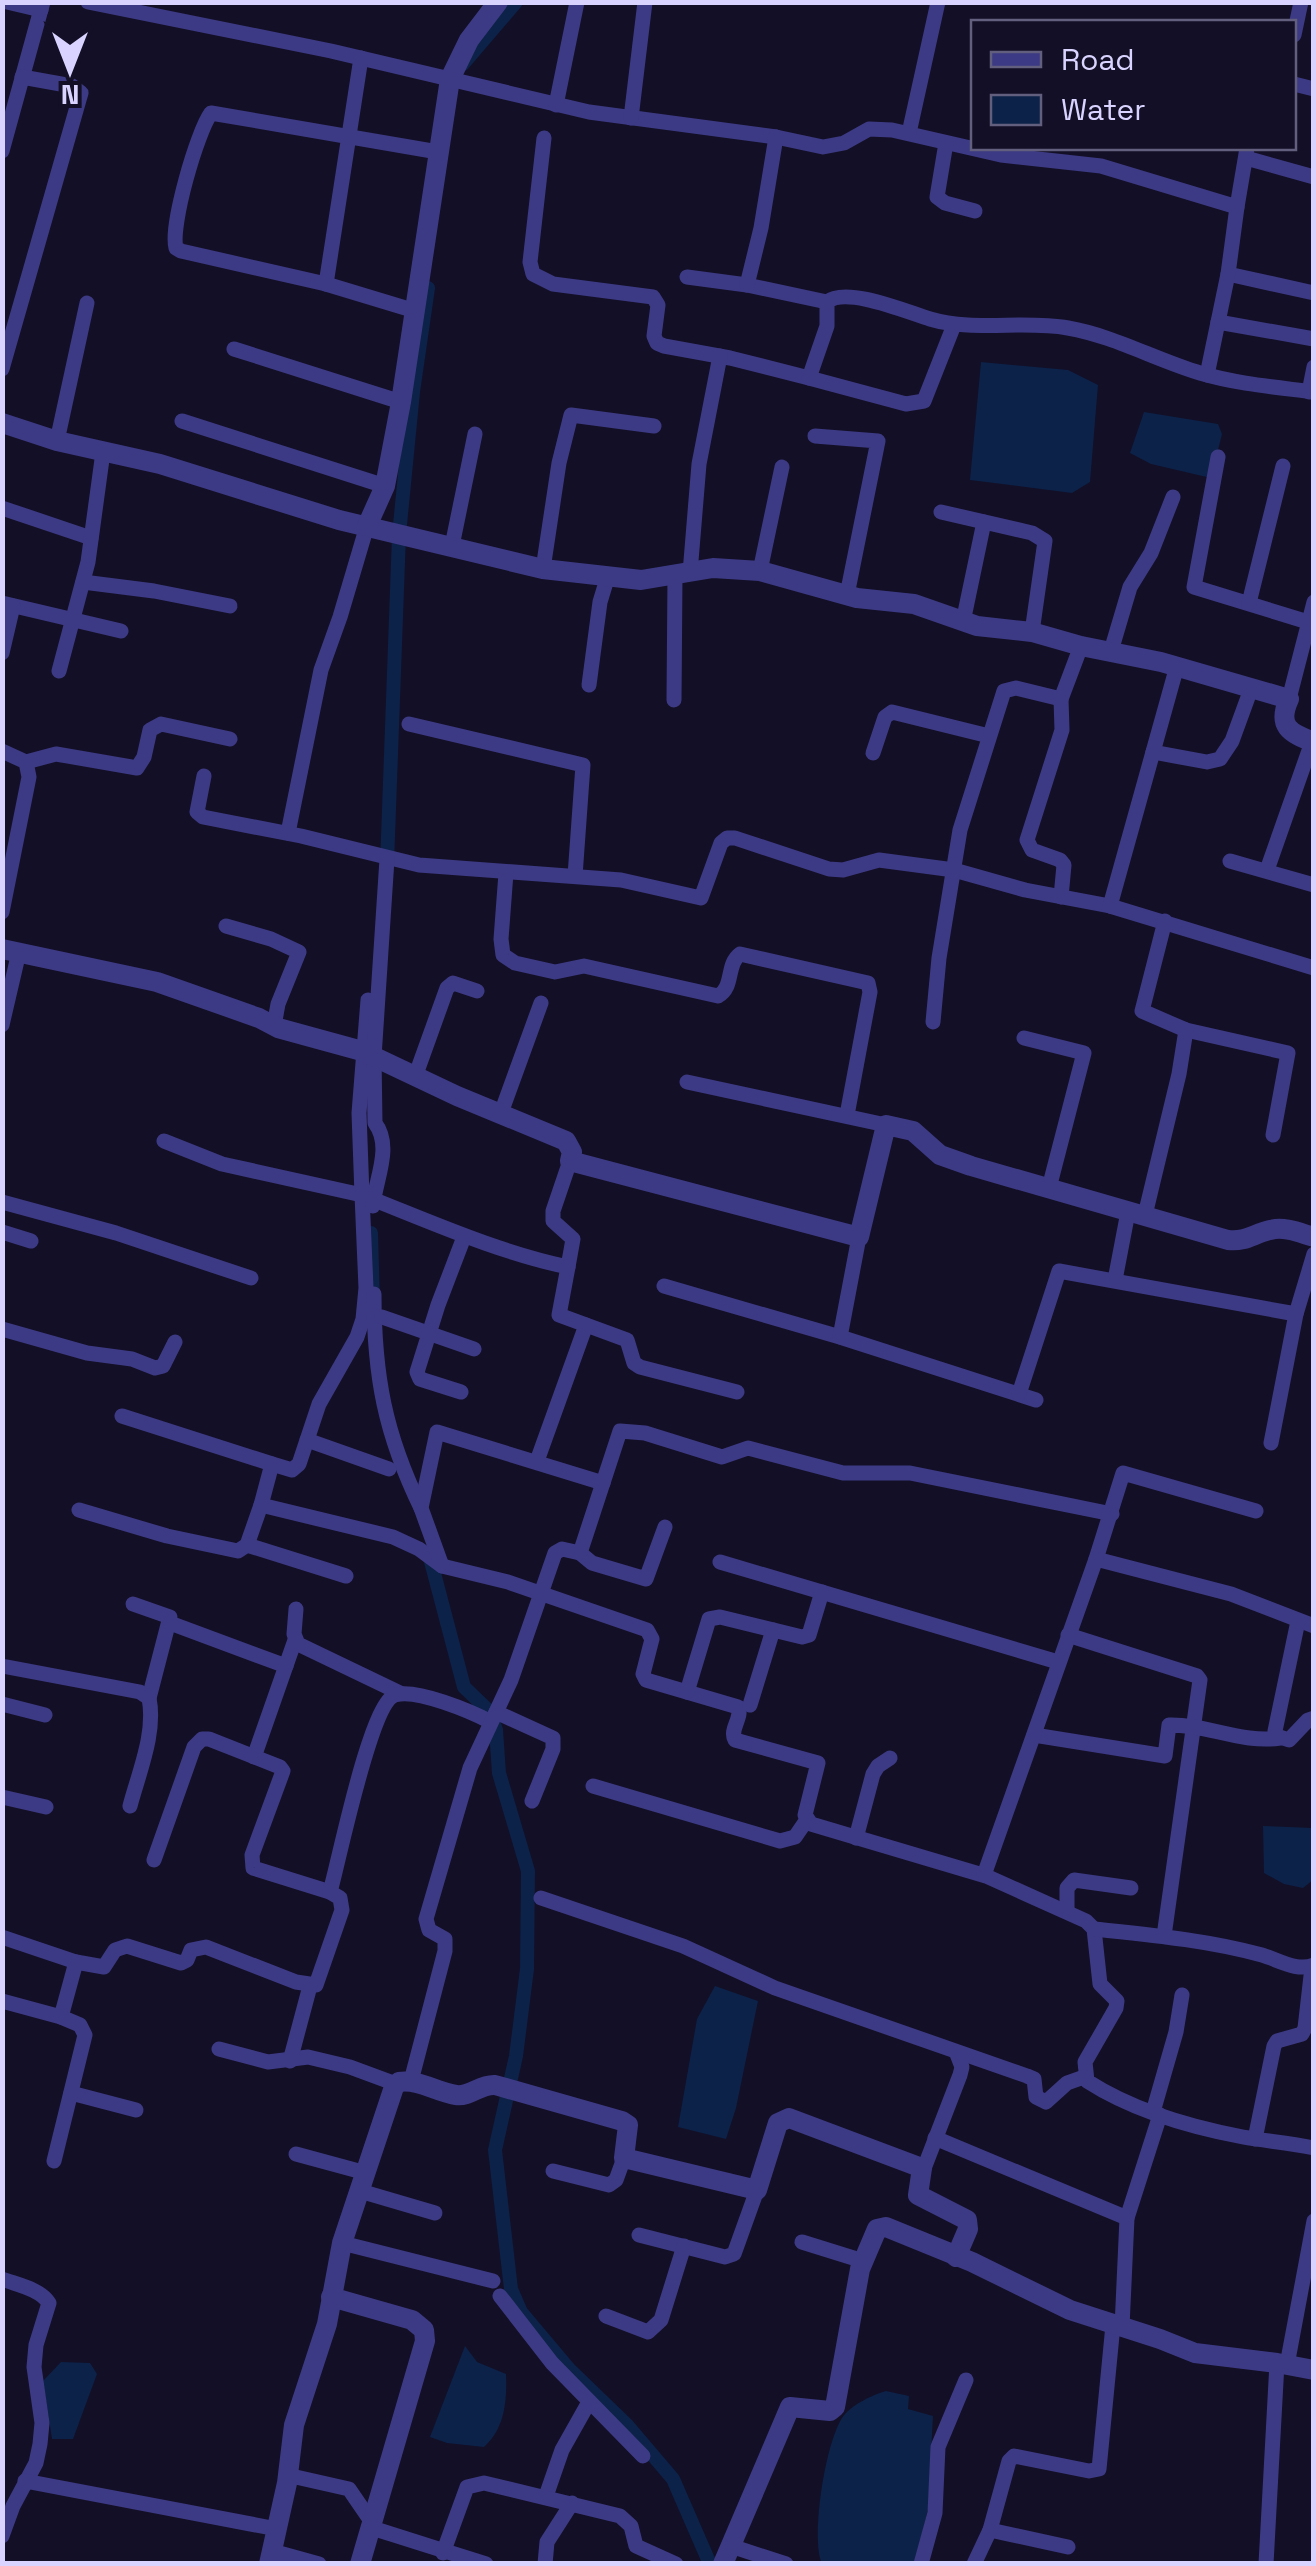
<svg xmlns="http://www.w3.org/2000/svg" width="1316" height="2566" viewBox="0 0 1316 2566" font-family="'Space Grotesk',sans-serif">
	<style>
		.water { fill: #0c2248 }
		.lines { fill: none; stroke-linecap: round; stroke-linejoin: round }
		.canal { stroke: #0c2248; stroke-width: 14 }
		.minor { stroke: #3d3a85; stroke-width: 15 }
		.tertiary { stroke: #3d3a85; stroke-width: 20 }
	</style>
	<rect width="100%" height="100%" fill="#130f26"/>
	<g class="water">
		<path d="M981,362l87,8 30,15 -8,97 -18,11 -102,-13z"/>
		<path d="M1144,412l74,12 4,10 -11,44 -60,-14 -21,-11z"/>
		<path d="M1263,1826l50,2v52l-10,8 -19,-4 -20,-11z"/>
		<path d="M715,1986l43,15 -22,107 -10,31 -48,-12 19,-108z"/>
		<path d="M465,2346l12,16 29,12c1,27 -1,54 -22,73l-37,-4 -17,-6z"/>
		<path d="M61,2362l29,1 7,11 -24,65h-21l-9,-58z"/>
		<path d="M886,2391l23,5 -1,13 25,7 -5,93 -11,48 -4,6 -92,-2c-10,-26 5,-126 24,-147 9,-10 29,-20 41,-23z"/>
	</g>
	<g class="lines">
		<g class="canal">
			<path d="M463,64l53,-62"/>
			<path d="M387,864l12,-329 14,-143 15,-104"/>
			<path d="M371,1233l2,68"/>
			<path d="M429,1554l35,133 26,25 6,18 3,43 29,98 -1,98 -11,87 -21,94 16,139 10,23 48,57 58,56 46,54 37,85"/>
		</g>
		<g class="minor">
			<path d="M7,2l34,8"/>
			<path d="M88,2l243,49 258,61 187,25 47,10 21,-4 25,-14 23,1 109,25 100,11 136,41 10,-59"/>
			<path d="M1294,35l7,-33"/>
			<path d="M1294,84l20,5"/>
			<path d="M556,105l21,-103"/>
			<path d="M631,118l14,-116"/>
			<path d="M909,133l29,-131"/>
			<path d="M544,138l-14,124 3,12 20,10 100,13 5,8 -4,31 3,7 7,3 66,12 79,20 18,-52v-24c19,-16 80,10 103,17 44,13 93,1 138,9 46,8 88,32 132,45 37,11 75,14 114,19"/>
			<path d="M946,143l-9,54 8,6 30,8"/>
			<path d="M2,151l41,-149"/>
			<path d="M1246,158l68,19"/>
			<path d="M1228,274l86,19"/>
			<path d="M687,277l60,8 80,17"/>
			<path d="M326,284l35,-226"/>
			<path d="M747,285l14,-57 15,-91"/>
			<path d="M412,310l-86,-26 -145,-33 -5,-3c-6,-22 21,-116 35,-135l227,39"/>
			<path d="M1218,322l96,17"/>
			<path d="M234,349l167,53"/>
			<path d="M2,369l79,-276 -9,-7 -50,-9"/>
			<path d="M1207,375l21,-101 9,-67"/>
			<path d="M809,378l97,26 18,-3 30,-76"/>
			<path d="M1309,392l5,-25"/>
			<path d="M182,421l203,65"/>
			<path d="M815,436l63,5 -31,154"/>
			<path d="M57,441l30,-138"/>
			<path d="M1218,457l-24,130 114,35"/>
			<path d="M2,508l89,30"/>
			<path d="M941,512l91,21 13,8 -13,91"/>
			<path d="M452,546l23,-112"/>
			<path d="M543,569l16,-106 12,-48 83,11"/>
			<path d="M760,571l22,-104"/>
			<path d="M690,573l9,-109 21,-108"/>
			<path d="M83,582l71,9 76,15"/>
			<path d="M2,603l119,28"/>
			<path d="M1249,603l34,-137"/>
			<path d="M963,622l21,-100"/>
			<path d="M1111,651l19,-64 21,-34 22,-56"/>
			<path d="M2,653l11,-47"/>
			<path d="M59,671l29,-109 15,-110"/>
			<path d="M589,685l11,-83 7,-23"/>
			<path d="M1289,699l25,-97"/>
			<path d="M674,700l1,-124"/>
			<path d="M409,724l174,41 -8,111"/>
			<path d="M2,751l24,11 3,15 -27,135"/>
			<path d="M1153,752l54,10 13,-3 12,-18 19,-52"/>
			<path d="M873,753l12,-36 7,-5 97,24"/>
			<path d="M26,762l30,-8 81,14 7,-11 6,-27 11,-6 69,15"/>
			<path d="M204,776l-7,36 6,5 98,19 118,29 202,15 80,18 20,-55 6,-5h8l94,31 14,1 36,-10 75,10 71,20 85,16 204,62"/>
			<path d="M288,833l33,-163 19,-53 27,-91"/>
			<path d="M1230,861l84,24"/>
			<path d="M1267,870l45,-128"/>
			<path d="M506,873l-5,66 2,16 12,8 40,9 29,-6 134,30c16,-8 8,-32 22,-42l128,29 2,9 -23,123"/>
			<path d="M1061,897l3,-32 -4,-5 -28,-10 -5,-10 35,-110 -1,-31"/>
			<path d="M1110,906l67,-240"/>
			<path d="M1165,921l-23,90 44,19 102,23 -15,82"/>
			<path d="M226,926l45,13 28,13 -21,52 -4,22"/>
			<path d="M933,1022l6,-64 21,-128 44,-139 12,-3 45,11 20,-53"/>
			<path d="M2,1025l17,-73"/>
			<path d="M1024,1038l60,15 -35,135"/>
			<path d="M415,1077l32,-89 6,-5 24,8"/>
			<path d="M687,1082l199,43"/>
			<path d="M501,1113l40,-110"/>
			<path d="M164,1141l58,23 140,31 -3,-82 9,-113"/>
			<path d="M570,1161l-17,50v10l20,18 -5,28c-71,-15 -137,-45 -206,-72l4,93 -3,31 -6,18 -38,67 -20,60 -7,6 -20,-6 -11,41 132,32 26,12 23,17 66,16 139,48 5,9 -9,35 3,6 92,27c5,11 -9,22 -3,33l83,23 -13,52 6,9 175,52 100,45 8,8 6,55 17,17 -1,7 -31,54 2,19c45,29 103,46 156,56 23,4 47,6 71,11"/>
			<path d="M2,1202l114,31 135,45"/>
			<path d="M373,1206c2,-26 20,-59 2,-83l-1,-66 13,-198"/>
			<path d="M1145,1215l34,-141 7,-44"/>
			<path d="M2,1232l29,9"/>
			<path d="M568,1267l-9,48 68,25 7,23 6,4 97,25"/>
			<path d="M1115,1280l13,-68"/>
			<path d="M664,1286l176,51 196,63"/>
			<path d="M374,1294c0,82 11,140 47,214"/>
			<path d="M382,1317l92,32"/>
			<path d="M2,1329l85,24 45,6 23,9 8,-2 12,-24"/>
			<path d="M840,1337l19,-100"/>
			<path d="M461,1392l-41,-13 -3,-7 21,-67 26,-68"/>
			<path d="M1019,1394l40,-123 237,43"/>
			<path d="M122,1416l150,48"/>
			<path d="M307,1440l82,29"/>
			<path d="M1271,1443l25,-129 18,-60"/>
			<path d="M537,1461l49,-136"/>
			<path d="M79,1510l88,26 71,15 9,-6 14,-40"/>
			<path d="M1256,1511l-133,-38 -27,86 135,35 83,32"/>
			<path d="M247,1545l99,31"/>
			<path d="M580,1553l12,10 54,16 19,-52"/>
			<path d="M720,1562l338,100"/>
			<path d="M442,1566l-21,-58 16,-76 166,51"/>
			<path d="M133,1604l37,13 -21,81"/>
			<path d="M296,1609l-2,25 4,10 102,49"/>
			<path d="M1298,1621l-23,110 2,5 12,4 19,-20 6,-2"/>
			<path d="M170,1623l116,43"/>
			<path d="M1068,1635l129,41 3,4 -36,256"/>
			<path d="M2,1666l138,26 9,6c7,35 -10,74 -19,108"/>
			<path d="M687,1692l22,-73 11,-2 82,20 7,-2 13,-43"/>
			<path d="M2,1704l43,11"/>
			<path d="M750,1705l23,-75"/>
			<path d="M496,1712l57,26v11l-21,52"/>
			<path d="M1034,1735l131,21 4,-31c37,-1 74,19 111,13"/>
			<path d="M254,1757l41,-117"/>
			<path d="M593,1786l187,55 15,-4 11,-16"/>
			<path d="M2,1797l44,10"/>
			<path d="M856,1838l17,-64 5,-8 12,-8"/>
			<path d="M154,1860l40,-113 8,-8h7l71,28 3,4 -31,84 1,13 77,24"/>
			<path d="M984,1875l112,-316"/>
			<path d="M541,1898l142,48 92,42 252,88 7,3 2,18 10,5 21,-19 17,-6"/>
			<path d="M1067,1911v-23l7,-8 57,8"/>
			<path d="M1094,1929c57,6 113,11 168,26 17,5 35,17 52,10"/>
			<path d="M2,1937l74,25"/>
			<path d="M2,2001l59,16 15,-55 28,5 11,-17 12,-4 54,17 6,-3 4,-10 15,-3 90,35 20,3 26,-75 -2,-12 -10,-6c9,-31 40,-188 65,-197 21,-7 77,17 96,27"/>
			<path d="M219,2049l49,13 40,-5 42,10 46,17"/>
			<path d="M290,2061l20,-75"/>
			<path d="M411,2081l34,-130v-12l-16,-9 -3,-11 44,-151 41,-88 44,-127 7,-4 18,4 40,-122 25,2 77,24 26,-9 95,25h67l202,41"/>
			<path d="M71,2093l65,17"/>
			<path d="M1153,2112l23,-80 6,-37"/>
			<path d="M935,2138l192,80"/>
			<path d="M1255,2139l19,-93 3,-5 25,-7 3,-6 7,-61"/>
			<path d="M296,2154l70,19"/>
			<path d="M54,2161l31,-126 -5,-10 -19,-8"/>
			<path d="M553,2171l56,14 7,-5 8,-22"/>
			<path d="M923,2171l37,-96 2,-8 -5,-13"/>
			<path d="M360,2191l75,22"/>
			<path d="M639,2235l86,22 9,-3 23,-64"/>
			<path d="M802,2242l61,19"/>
			<path d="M342,2243l151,38"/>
			<path d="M2,2279c16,6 38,10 47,24l-13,42 -2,22 8,56 -2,21 -4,19 -23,43 -11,30"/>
			<path d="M500,2296l52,67 91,93"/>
			<path d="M606,2316l42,16 13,-12 23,-74"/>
			<path d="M1122,2327l5,-109 33,-103"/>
			<path d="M1287,2365l27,-144"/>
			<path d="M287,2475l62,14 24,35"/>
			<path d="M25,2481l252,48"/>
			<path d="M546,2496l16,-46 27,-48"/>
			<path d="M372,2528l114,36"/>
			<path d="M990,2530l78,17"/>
			<path d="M731,2546l55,18"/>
			<path d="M272,2551l47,13"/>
			<path d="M443,2553l24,-66 17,-4 136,33 11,10 5,20 40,18"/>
			<path d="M545,2564l2,-22 25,-39"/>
			<path d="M921,2564l14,-51 3,-66 28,-67"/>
			<path d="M974,2564l16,-34 19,-69 5,-5 75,15 10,-2 14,-144"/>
			<path d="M1266,2564l11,-201"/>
		</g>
		<g class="tertiary">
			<path d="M2,423l55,18 103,23 179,56 204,49 98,11 72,-12 47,3 97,27 57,6 63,22 55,6 49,14 80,16 128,37c-12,27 0,34 25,43"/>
			<path d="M367,526l18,-40 16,-84 49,-323 19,-39 29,-38"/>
			<path d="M2,949l155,33 102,36 19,10 84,23 95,45 109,45 6,11 -2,9 289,76 27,-112 27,6 27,24 31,11 257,74c18,2 25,-6 42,-10 15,-4 30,3 44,7"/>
			<path d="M331,2297l81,23 12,10 1,11 -65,223"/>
			<path d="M269,2564l18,-81 7,-58 33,-101 15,-81 52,-156 5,-5c20,-3 37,10 57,13 14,2 24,-11 39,-10l127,36 6,4 -4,33 133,32 21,-67 11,-5 133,50 -4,27 49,25 1,9 -12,28"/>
			<path d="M723,2564l67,-157 40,4 5,-4 25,-138 17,-40 9,-2 86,35 98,48 90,29 35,14 82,10 37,7"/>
		</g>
	</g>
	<rect width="1316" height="2566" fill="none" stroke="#d9d4ff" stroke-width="10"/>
	<rect x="971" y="20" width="325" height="130" fill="#130f26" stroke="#625e7d" stroke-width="2.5"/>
	<rect x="991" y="52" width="50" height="15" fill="#3d3a85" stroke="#625e7d" stroke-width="2.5"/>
	<text x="1061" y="70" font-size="30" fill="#d9d4ff">Road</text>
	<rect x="991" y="95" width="50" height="30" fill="#0c2248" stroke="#625e7d" stroke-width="2.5"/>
	<text x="1061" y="120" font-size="30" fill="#d9d4ff">Water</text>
	<g transform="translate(70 70) rotate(180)" stroke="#130f26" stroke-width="8" paint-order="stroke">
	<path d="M0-8L18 38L0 25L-18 38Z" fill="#d9d4ff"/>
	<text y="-15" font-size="28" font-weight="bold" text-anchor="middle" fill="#d9d4ff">N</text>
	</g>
</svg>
